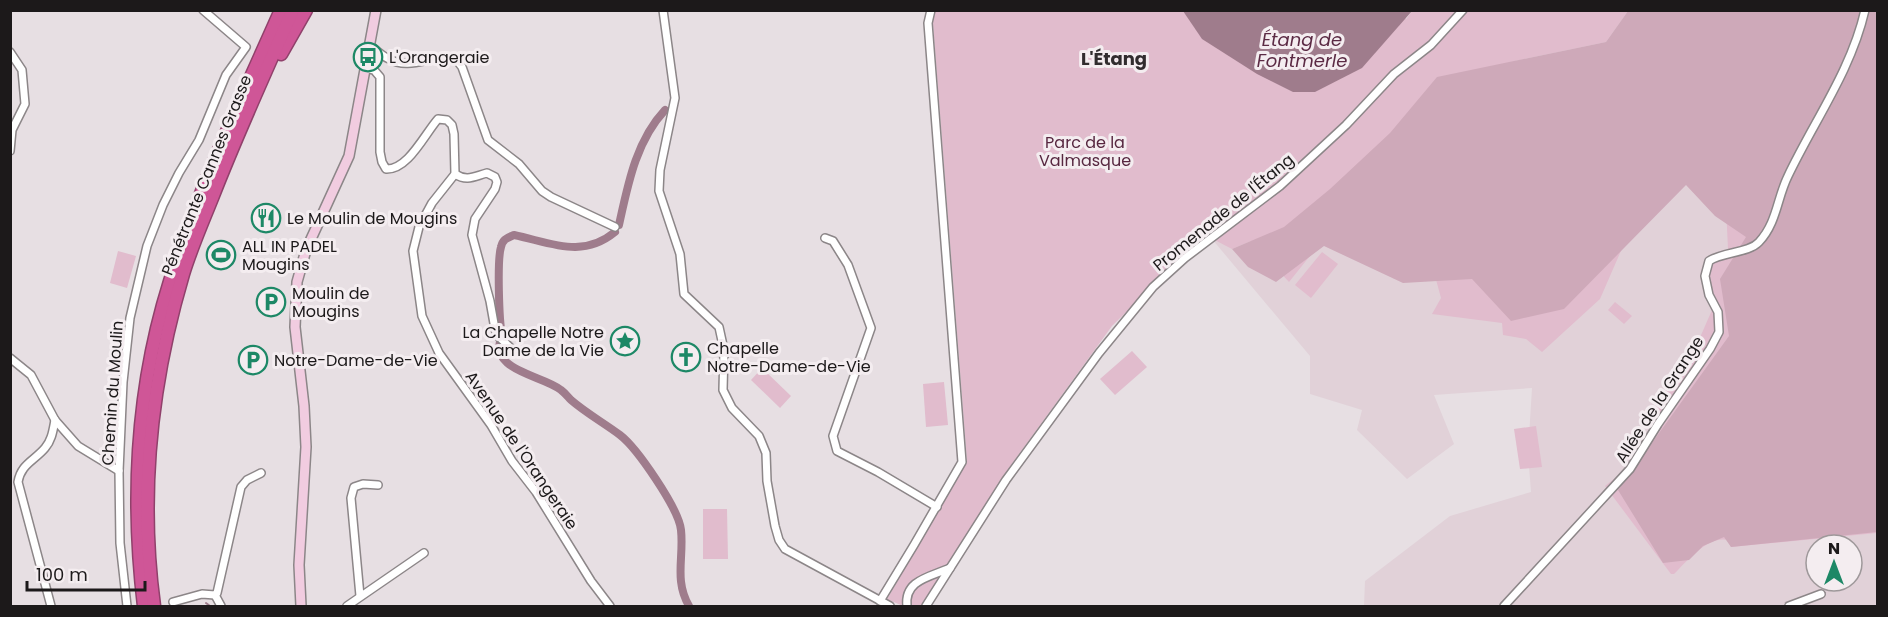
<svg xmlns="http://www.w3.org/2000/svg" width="1888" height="617" viewBox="0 0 1888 617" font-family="Poppins,sans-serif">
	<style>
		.built { fill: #e1d1d8; fill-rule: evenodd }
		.green { fill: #e1bccd }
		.forest { fill: #cea9b9 }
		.water { fill: #9f7c8c }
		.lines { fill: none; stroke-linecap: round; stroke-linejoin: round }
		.stream { stroke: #9f7c8c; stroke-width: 2 }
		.canal { stroke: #9f7c8c; stroke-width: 8 }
		.street-casing { stroke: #8c8688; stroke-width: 10 }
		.secondary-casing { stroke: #8c8688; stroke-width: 12 }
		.highway-casing { stroke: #90416b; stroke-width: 15 }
		.street { stroke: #fff; stroke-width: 7 }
		.secondary { stroke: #f1cce0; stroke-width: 9 }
		.highway { stroke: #cf5697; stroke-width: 12 }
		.labels { text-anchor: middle; stroke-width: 6; stroke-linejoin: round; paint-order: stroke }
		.poi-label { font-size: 16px; fill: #1c191a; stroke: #f4edf0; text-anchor: start }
		.park-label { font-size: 16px; fill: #572740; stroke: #f4edf0 }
		.street-label { font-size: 16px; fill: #1c191a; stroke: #f4edf0 }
		.water-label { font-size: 18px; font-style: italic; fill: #5b2a44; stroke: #f4edf0 }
		.neighbourhood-label { font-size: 18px; font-weight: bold; fill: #312c2e; stroke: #f4edf0 }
	</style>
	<rect width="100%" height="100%" fill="#e7dfe3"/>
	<path class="built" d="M1463,11h414v595h-513l1,-25 85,-65 81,-24 -3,-39 4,-65 -98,7 20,49 -47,35 -50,-49 5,-20 -52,-16v-38l-98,-117zM1816,545h36v36h-36z"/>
	<g class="green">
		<path d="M932,11h468l6,8 6,-8h216l-22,31 -96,20 367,-51v522l-146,14 -3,-7c-20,-5 -42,22 -54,34h-3l-66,-88 10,-8 3,1 13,-15 20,-33 -4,-12 51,-77 14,-32c-11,-31 -21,-47 16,-61l-3,-64 -24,-19 -74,71 -27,62 -58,53 -16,-13 -23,-4 -1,-12 -70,-9 9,-16 -10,-37 -109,-20 -33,41 -38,-41 -19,8 -27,-14 -93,91 -106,146 -84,134h-19l-16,-7 80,-138z"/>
		<path d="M118,251l18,5 -9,32 -17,-5z"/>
		<path d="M1322,252l16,12 -27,34 -16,-13z"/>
		<path d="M1615,302l17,14 -8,8 -16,-14z"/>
		<path d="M1132,351l15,16 -32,28 -15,-16z"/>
		<path d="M762,368l29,28 -11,12 -29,-28z"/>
		<path d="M944,382l4,43 -22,2 -3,-43z"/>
		<path d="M1536,426l6,41 -22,2 -6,-40z"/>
		<path d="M703,509h24l1,50h-25z"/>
	</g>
	<path class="forest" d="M1628,11h249v521l-146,15 -7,-10 -21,9 -14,14 -26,3 -45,-73 111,-154 -9,-57 26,-42 -31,-21 -29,-31 -122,124 -53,12 -39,-42 -69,4 -79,-37 -48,36 -28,-15 -16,-18 52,-22 46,-38 60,-56 47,-56 169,-35z"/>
	<path class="water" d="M1183,11h229l-50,57 -47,24h-22l-36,-18 -55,-35z"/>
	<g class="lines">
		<path class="stream" d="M206,603l4,3"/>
		<g class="canal">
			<path d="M619,225c9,-41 17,-84 46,-115"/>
			<path d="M615,232c-33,27 -63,11 -101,3 -7,3 -11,4 -13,12 -4,13 -2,74 1,88 -16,36 41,40 59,55 4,3 7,7 10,10 15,13 33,23 49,35 17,13 59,74 61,95 3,28 -7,50 8,76"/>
		</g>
		<g class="street-casing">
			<g id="street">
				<path d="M663,10l12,88 -15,72 -1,21 21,63 4,40 35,33 5,23 -1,40 9,18 27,28 7,17 1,28 8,45 4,14 6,9 105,57"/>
				<path d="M370,45c6,5 12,11 19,14 21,12 44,-5 66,-1l7,9 26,73 31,24 23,27 9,6 64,30"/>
				<path d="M10,52l12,18 3,34 -13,26 -2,21"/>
				<path d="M365,68l9,2 6,7v75l2,10 4,7c22,1 38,-34 52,-50l9,1 5,5 2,9 1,40 -23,29 -13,24 -6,24 9,65 17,37 52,72 21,36 24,31 55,89 19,25"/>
				<path d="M455,174c12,8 20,2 32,-1l8,4 2,5 -2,7 -20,30 -3,16 18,66 5,28 4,8 16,15"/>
				<path d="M825,238l8,3 15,24 23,63 -38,108 4,15 41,21 59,35"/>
				<path d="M10,358l21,17 24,45 23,26 41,25"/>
				<path d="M215,595l2,-2 24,-106 6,-7 14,-7"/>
				<path d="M215,595l6,11"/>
				<path d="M360,596l-9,-98 3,-11 9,-3 15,1"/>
				<path d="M880,601l34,-56 48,-83 -34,-439 3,-13"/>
				<path d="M173,602l29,-8 13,1"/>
				<path d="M51,606l-33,-124c3,-18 16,-21 27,-34 7,-8 8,-18 10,-28"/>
				<path d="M127,606l-7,-63 -1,-72 4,-89 7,-64 17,-72 16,-41 16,-32 20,-33 27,-65 20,-28 -43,-37"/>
				<path d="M347,606l77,-53"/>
				<path d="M907,606c-3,-26 23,-29 43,-38"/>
				<path d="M926,606l80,-126 93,-127 54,-66 32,-29 95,-72 66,-61 48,-51 37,-29 32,-35"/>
				<path d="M1504,606l126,-137 28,-45 52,-75 9,-17 -1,-20 -9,-17 -4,-19 4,-15c13,-9 40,-8 50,-19 18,-19 18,-44 29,-66 26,-55 63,-105 77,-166"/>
				<path d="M1789,606l32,-12"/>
			</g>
		</g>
		<g class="secondary-casing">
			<path id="secondary" d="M301,606l-2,-41 7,-118 -2,-41 -9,-79 2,-45 9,-32 43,-94 27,-146"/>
		</g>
		<g class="highway-casing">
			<g id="highway">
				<path d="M281,54l25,-44"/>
				<path d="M144,606c-12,-100 -8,-203 19,-301 29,-103 75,-198 118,-295"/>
				<path d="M154,606c-15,-111 -3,-224 29,-332 8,-26 19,-51 29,-76 25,-64 53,-126 81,-188"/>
			</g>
		</g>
		<use href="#street" class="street"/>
		<use href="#secondary" class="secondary"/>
		<use href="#highway" class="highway"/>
	</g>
	<defs>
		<g id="bus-ring" transform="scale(1.5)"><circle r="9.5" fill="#f4edf0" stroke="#1d8866" stroke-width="1.5"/><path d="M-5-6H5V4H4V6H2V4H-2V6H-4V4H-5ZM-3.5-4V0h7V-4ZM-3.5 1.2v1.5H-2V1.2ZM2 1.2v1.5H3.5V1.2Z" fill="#1d8866"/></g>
		<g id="restaurant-ring" transform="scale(1.5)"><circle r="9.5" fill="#f4edf0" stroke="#1d8866" stroke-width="1.5"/><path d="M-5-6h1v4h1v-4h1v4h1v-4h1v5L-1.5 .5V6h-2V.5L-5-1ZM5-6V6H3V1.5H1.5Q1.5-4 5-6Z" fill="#1d8866"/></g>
		<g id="stadium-ring" transform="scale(1.5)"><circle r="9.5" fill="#f4edf0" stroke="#1d8866" stroke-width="1.5"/><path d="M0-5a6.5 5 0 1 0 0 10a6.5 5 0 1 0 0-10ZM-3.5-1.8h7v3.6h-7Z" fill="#1d8866"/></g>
		<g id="parking-ring" transform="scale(1.5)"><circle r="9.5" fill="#f4edf0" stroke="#1d8866" stroke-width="1.5"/><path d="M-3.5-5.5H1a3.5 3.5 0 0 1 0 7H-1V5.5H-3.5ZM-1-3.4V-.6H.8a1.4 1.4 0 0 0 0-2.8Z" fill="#1d8866"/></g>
		<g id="sight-ring" transform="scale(1.5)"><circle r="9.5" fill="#f4edf0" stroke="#1d8866" stroke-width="1.5"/><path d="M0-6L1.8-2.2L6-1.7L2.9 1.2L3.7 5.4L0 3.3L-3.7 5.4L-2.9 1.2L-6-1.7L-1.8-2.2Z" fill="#1d8866"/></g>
		<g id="church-ring" transform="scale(1.5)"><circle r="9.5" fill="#f4edf0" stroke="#1d8866" stroke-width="1.5"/><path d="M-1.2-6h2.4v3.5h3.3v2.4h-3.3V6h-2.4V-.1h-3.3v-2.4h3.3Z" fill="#1d8866"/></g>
	</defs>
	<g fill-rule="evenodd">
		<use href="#bus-ring" x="368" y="57"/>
		<use href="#restaurant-ring" x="266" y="218"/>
		<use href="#stadium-ring" x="221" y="255"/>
		<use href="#parking-ring" x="271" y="302"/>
		<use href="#sight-ring" x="625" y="341"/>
		<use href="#church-ring" x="686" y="357"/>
		<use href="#parking-ring" x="253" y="360"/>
	</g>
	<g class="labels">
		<g class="poi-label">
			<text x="389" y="63">L'Orangeraie</text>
			<text x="287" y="224">Le Moulin de Mougins</text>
			<text x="242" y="252">ALL IN PADEL<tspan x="242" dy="18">Mougins</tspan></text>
			<text x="292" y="299">Moulin de<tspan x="292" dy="18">Mougins</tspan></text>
			<text x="604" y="338" text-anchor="end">La Chapelle Notre<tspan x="604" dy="18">Dame de la Vie</tspan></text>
			<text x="707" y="354">Chapelle<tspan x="707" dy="18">Notre-Dame-de-Vie</tspan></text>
			<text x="274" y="366">Notre-Dame-de-Vie</text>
		</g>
		<g class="park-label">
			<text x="1085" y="148">Parc de la<tspan x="1085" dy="18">Valmasque</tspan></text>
		</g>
		<g class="street-label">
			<text transform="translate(206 175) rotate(-68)" y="6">Pénétrante Cannes Grasse</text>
			<text transform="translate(1223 212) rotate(-39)" y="6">Promenade de l'Étang</text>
			<text transform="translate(112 393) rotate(-86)" y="6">Chemin du Moulin</text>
			<text transform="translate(1659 399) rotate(-57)" y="6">Allée de la Grange</text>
			<text transform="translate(522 450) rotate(56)" y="6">Avenue de l'Orangeraie</text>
		</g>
		<g class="water-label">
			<text x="1302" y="46">Étang de<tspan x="1302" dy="21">Fontmerle</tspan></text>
		</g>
		<g class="neighbourhood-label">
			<text x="1114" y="65">L'Étang</text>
		</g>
	</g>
	<rect width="1888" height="617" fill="none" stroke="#1c191a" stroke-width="24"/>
	<g transform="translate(1834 563)"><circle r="28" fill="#f4edf0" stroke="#9e989a" stroke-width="1.5"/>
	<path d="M0-4.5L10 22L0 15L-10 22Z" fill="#1d8866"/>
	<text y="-9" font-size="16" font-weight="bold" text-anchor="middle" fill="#1c191a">N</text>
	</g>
	<path d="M27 581v9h118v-9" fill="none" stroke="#1c191a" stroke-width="3"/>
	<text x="36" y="581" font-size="18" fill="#1c191a" stroke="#f4edf0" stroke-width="4.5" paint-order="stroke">100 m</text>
</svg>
